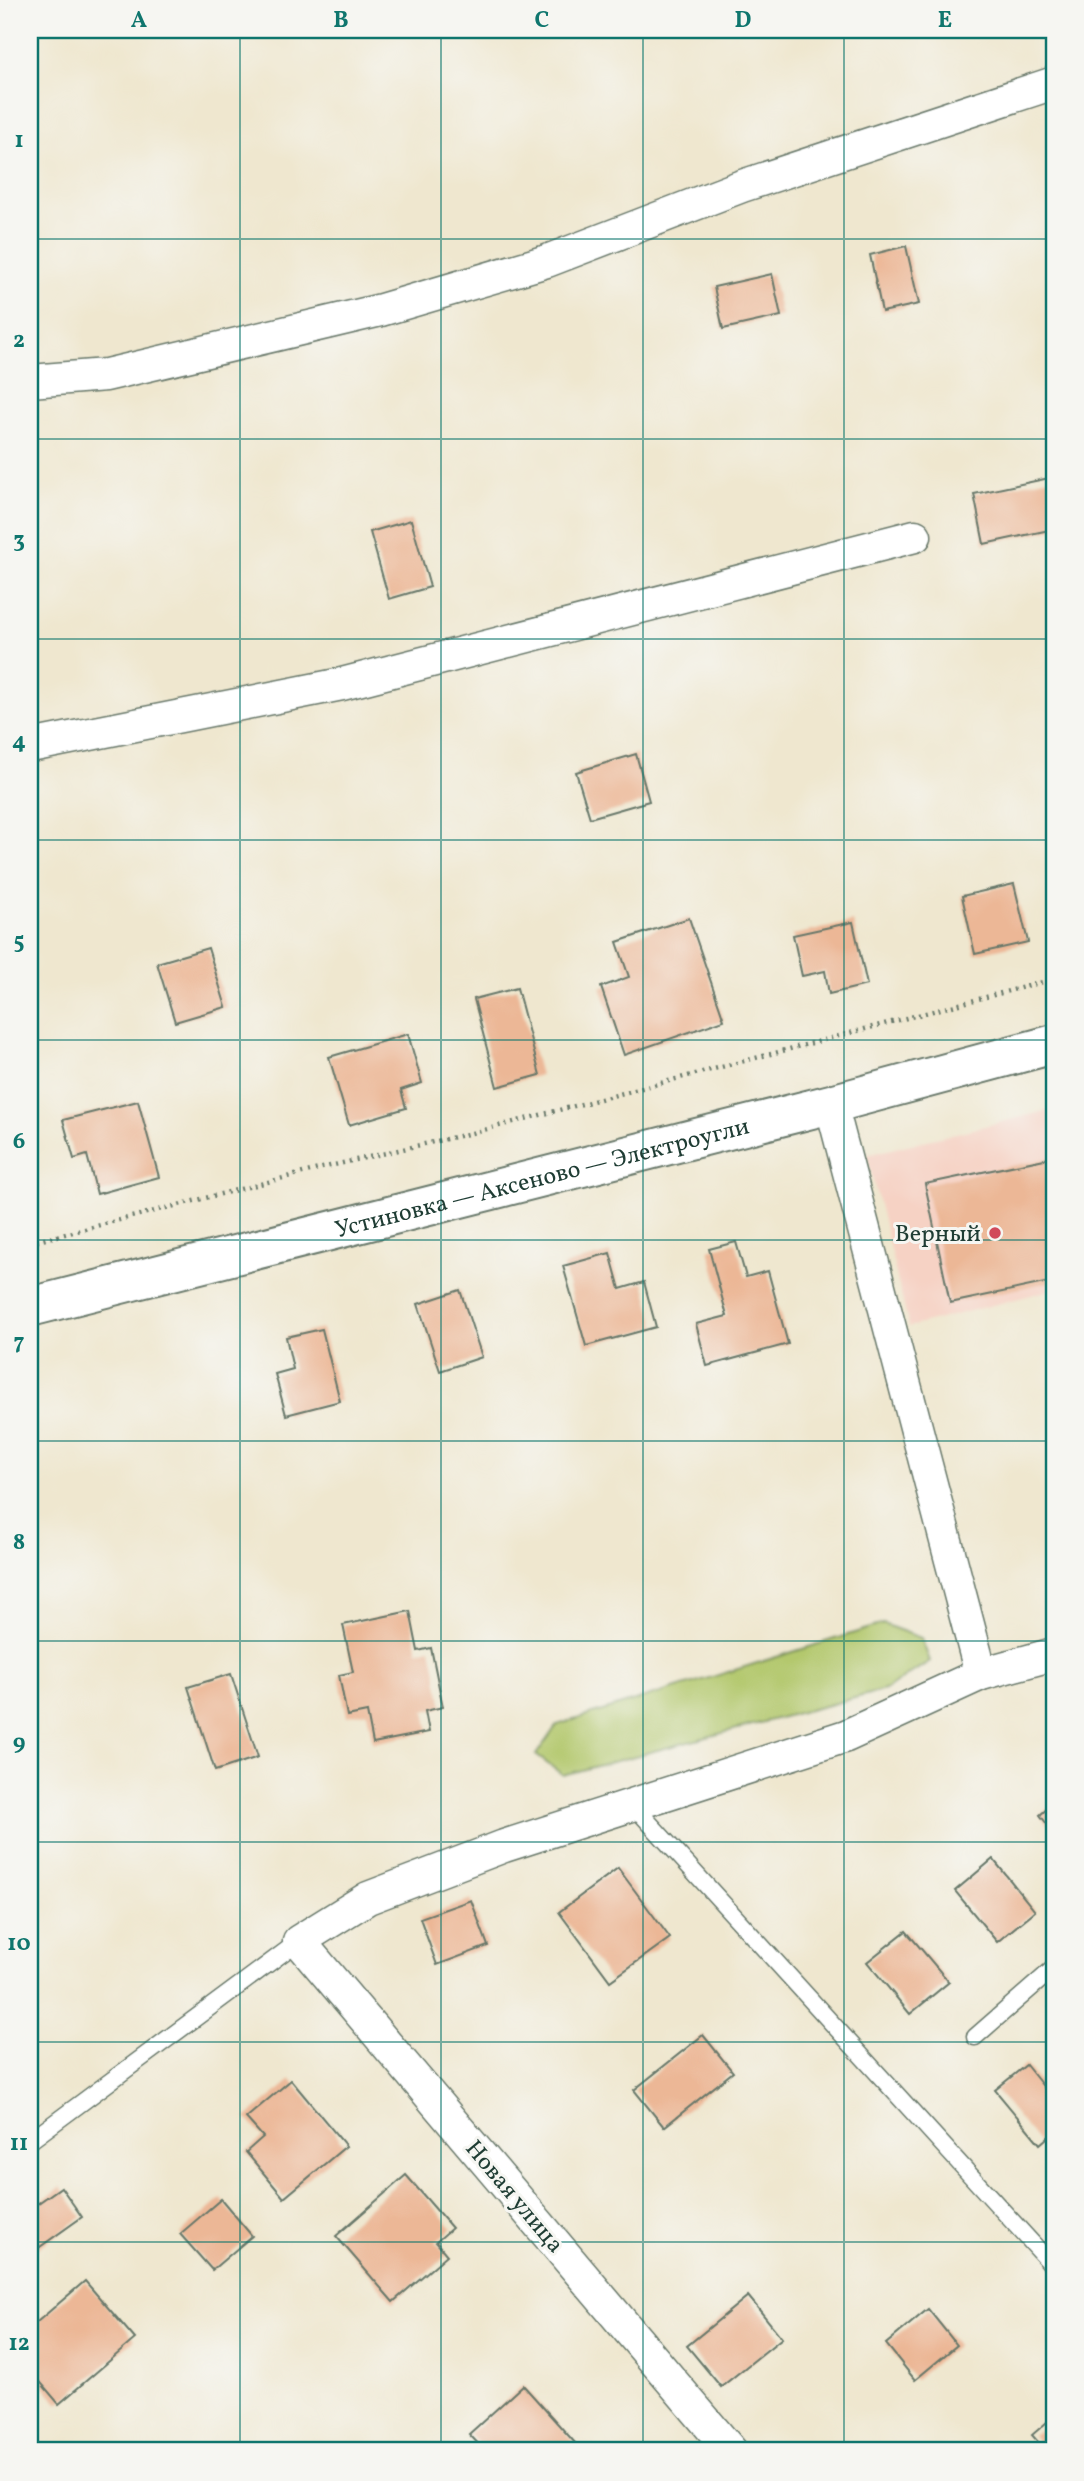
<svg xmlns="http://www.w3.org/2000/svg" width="1084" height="2481" viewBox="0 0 1084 2481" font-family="Vollkorn,serif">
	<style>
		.built { fill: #f6d2c4 }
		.green { fill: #b3c86d; stroke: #698250; stroke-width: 2 }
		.building { fill: #ecb796 }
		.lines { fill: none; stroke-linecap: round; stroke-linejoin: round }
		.lane-casing { stroke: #68786a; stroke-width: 19 }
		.street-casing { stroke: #68786a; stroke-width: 35 }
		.secondary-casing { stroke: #68786a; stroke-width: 42 }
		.path { stroke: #68786a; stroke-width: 4.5; stroke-dasharray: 2 5; stroke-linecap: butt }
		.lane { stroke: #fff; stroke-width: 16 }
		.street { stroke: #fff; stroke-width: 32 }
		.secondary { stroke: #fff; stroke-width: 38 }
		.grid { fill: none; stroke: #0f766e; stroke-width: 2; stroke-opacity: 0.55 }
		.poi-dot { fill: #d1495b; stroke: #f6f6f2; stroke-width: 2.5 }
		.labels { text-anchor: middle; stroke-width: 6; stroke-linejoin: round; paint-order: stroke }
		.street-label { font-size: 24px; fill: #1f3d34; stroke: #f6f6f2 }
		.poi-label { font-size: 24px; fill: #1f3d34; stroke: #f6f6f2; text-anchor: end }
		.neatline { fill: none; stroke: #0f766e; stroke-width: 2.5 }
		.grid-label { font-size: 23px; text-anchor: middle; font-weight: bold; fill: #0f766e }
	</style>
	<rect width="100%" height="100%" fill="#f6f6f2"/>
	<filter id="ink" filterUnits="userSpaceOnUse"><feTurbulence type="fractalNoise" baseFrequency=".0143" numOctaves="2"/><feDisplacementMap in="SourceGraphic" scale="14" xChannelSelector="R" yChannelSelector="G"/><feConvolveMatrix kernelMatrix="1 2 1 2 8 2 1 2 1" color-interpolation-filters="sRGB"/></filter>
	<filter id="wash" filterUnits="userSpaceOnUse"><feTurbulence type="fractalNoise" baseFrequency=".00686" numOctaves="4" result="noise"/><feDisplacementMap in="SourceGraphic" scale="28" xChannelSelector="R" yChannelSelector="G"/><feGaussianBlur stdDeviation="1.57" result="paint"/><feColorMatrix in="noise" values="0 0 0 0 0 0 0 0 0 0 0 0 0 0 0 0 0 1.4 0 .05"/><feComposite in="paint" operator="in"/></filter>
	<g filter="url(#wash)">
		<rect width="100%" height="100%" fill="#efe7cf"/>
		<path class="built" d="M1054,1109v180l-145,38 -42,-172z"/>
		<path class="green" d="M883,1624l38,14 9,23 -45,29 -322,85 -27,-20 21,-30z"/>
		<g id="blocks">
			<g class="building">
				<path d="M906,246l13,58 -37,8 -12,-57z"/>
				<path d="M772,274l9,42 -58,13 -9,-42z"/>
				<path d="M1054,477v52l-70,15 -10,-50z"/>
				<path d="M411,520l19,67 -41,12 -19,-67z"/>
				<path d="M636,754l13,47 -59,17 -14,-46z"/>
				<path d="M1014,884l14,58 -53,12 -13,-58z"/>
				<path d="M689,918l35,102 -100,35 -23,-68 28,-10 -12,-35z"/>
				<path d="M853,922l14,63 -38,9 -4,-23 -23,5 -9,-41z"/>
				<path d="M208,948l18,59 -51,15 -18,-59z"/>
				<path d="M517,988l23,87 -43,12 -23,-88z"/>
				<path d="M408,1034l14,49 -21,7 5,18 -57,17 -20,-68z"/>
				<path d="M138,1101l21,76 -62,17 -10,-39 -13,4 -11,-39z"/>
				<path d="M1054,1157v124l-104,22 -25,-119z"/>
				<path d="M736,1242l10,35 22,-6 20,73 -81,22 -11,-42 31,-8 -18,-67z"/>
				<path d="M610,1253l10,36 24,-7 12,45 -70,19 -23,-80z"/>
				<path d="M460,1290l22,67 -42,14 -22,-67z"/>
				<path d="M322,1329l18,72 -54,14 -11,-41 18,-5 -7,-32z"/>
				<path d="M410,1611l8,40 13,-3 12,59 -18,4 4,21 -56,11 -6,-31 -20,4 -8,-41 14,-3 -10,-47z"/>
				<path d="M231,1674l27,83 -43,14 -27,-84z"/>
				<path d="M1054,1803v30l-14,-18z"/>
				<path d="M993,1859l42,52 -38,31 -42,-51z"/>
				<path d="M618,1868l52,70 -60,43 -51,-69z"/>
				<path d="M471,1900l17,46 -51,19 -17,-47z"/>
				<path d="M906,1931l43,51 -39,32 -43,-52z"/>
				<path d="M703,2035l30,37 -69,55 -30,-37z"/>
				<path d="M1026,2065l28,35v32l-14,12 -45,-54z"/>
				<path d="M291,2080l55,66 -62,52 -38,-46 17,-15 -17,-19z"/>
				<path d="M406,2175l46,53 -16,14 11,13 -54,47 -57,-66z"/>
				<path d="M61,2187l21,30 -45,32 -7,-10v-30z"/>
				<path d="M221,2199l31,37 -40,34 -32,-36z"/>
				<path d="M85,2281l50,58 -76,65 -29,-34v-42z"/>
				<path d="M748,2296l34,42 -61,49 -34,-41z"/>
				<path d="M928,2309l29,36 -42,35 -29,-36z"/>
				<path d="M523,2385l53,59 -8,7h-83l-16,-17z"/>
				<path d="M1054,2416v35h-8l-14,-16z"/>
			</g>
		</g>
	</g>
	<g filter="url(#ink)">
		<use href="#blocks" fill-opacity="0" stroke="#68786a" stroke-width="2"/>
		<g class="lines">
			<g class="lane-casing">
				<g id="lane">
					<path d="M634,1806l420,461"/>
					<path d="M975,2037l79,-69"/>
					<path d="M30,2141l269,-200"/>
				</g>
			</g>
			<g class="street-casing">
				<g id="street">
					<path d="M30,381l76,-6 275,-65 166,-49 195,-75 312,-103"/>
					<path d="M30,746l312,-62 573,-148"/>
					<path d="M831,1104l150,570"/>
					<path d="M731,2451l-432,-510 69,-43 136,-52 342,-110 135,-62 73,-20"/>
				</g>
			</g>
			<g class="secondary-casing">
				<g id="secondary">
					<path id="s1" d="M30,1307l801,-203 223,-60"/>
				</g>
			</g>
			<path class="path" d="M30,1243l300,-77 146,-34 578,-153"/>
			<use href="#lane" class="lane"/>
			<use href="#street" class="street"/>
			<use href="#secondary" class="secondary"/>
		</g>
	</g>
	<path class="grid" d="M240,30v2421M441,30v2421M643,30v2421M844,30v2421M30,239h1024M30,439h1024M30,639h1024M30,840h1024M30,1040h1024M30,1240h1024M30,1441h1024M30,1641h1024M30,1842h1024M30,2042h1024M30,2242h1024"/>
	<circle class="poi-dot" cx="995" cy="1233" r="7"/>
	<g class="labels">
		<g class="street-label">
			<text dy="8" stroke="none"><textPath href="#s1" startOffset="528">Устиновка — Аксеново — Электроугли</textPath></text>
			<text transform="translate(515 2196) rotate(50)" y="8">Новая улица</text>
		</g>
		<g class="poi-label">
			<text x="981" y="1241">Верный</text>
		</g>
	</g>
	<rect width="1084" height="2481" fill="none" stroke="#f6f6f2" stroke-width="77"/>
	<rect x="38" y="38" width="1008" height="2404" class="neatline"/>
	<g class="grid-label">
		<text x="139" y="27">A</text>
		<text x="341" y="27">B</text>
		<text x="542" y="27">C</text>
		<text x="743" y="27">D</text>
		<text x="945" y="27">E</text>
		<text x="19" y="147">1</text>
		<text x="19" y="347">2</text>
		<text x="19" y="547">3</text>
		<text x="19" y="748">4</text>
		<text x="19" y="948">5</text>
		<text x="19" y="1148">6</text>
		<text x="19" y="1349">7</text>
		<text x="19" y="1549">8</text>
		<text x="19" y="1749">9</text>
		<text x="19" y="1950">10</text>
		<text x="19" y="2150">11</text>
		<text x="19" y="2350">12</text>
	</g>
</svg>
